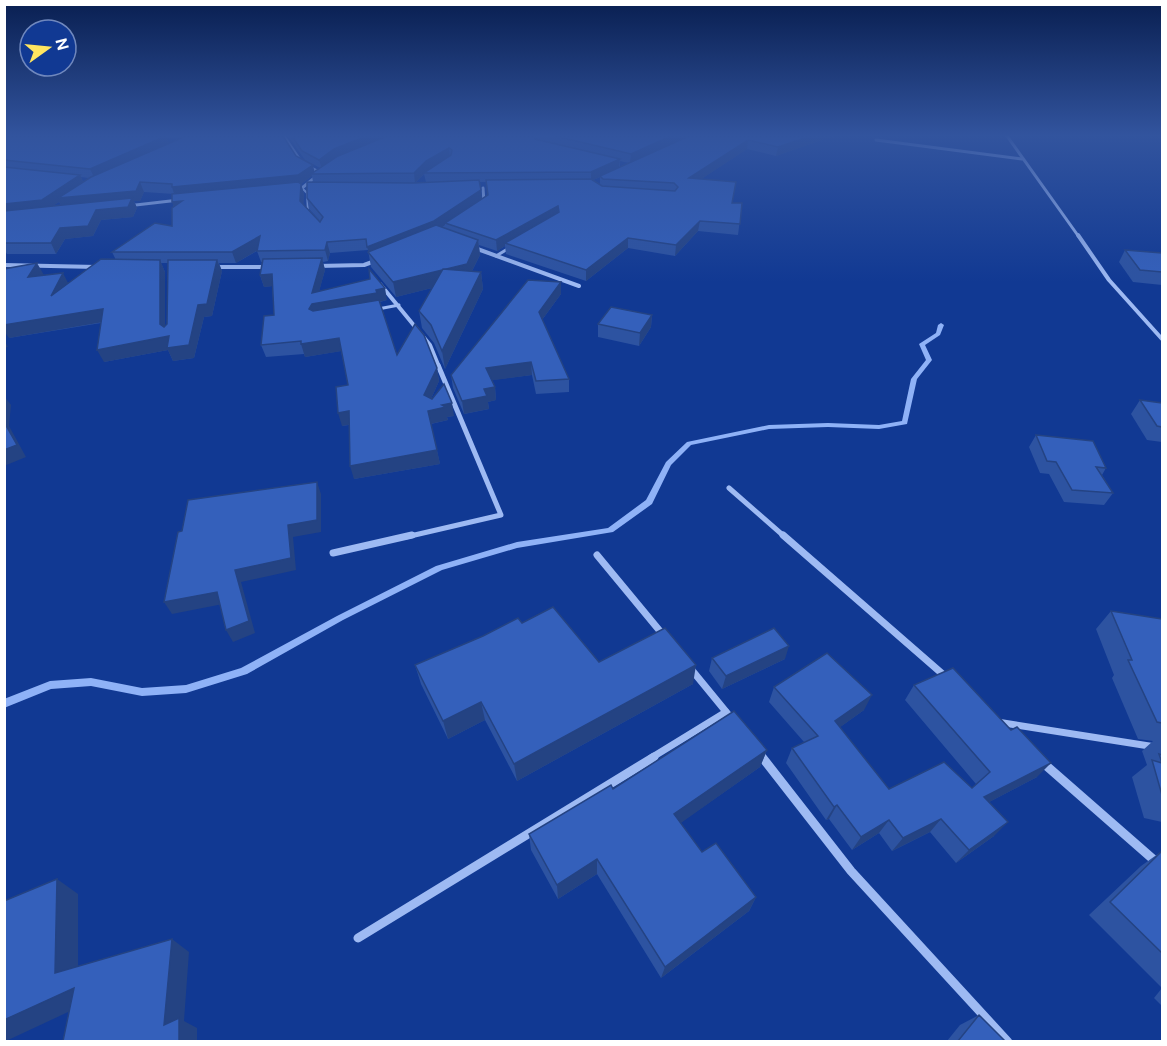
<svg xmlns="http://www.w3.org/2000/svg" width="1167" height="1046" viewBox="0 0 1167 1046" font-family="'DM Sans',sans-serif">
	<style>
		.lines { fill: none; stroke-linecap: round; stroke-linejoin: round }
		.stream { fill: #8fb2f7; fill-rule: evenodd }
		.service-far1 { stroke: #9ebaf3; stroke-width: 2 }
		.service { stroke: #9ebaf3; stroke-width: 3 }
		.minor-far4 { stroke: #9ebaf3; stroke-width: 3 }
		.minor-far3 { stroke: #9ebaf3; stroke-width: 4 }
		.minor-far2 { stroke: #9ebaf3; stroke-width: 5 }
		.minor-far1 { stroke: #9ebaf3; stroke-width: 7 }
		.minor { stroke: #9ebaf3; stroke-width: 9 }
		.wall { fill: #2d53a1; fill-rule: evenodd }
		.shaded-wall { fill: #244383 }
		.building { fill: #3460bb; stroke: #244383; stroke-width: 1.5 }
	</style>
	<rect width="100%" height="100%" fill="#113993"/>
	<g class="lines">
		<path class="stream" d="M941,323l3,2 -4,10 -15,10 7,15 -15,19 -10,45 -28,5 -51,-2 -59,2 -78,16 -20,20 -19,39 -39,28 -96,16 -75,22 -99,50 -96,54 -61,19 -44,3 -51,-10 -40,3 -47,19v-9l46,-18 41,-3 51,10 44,-3 55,-17 96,-52 99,-50 81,-24 91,-14 38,-28 20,-38 21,-20 82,-17 59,-2 51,2 23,-4 9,-42 15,-19 -7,-16 17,-11 2,-8z"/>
		<path class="service-far1" d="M302,188l5,5 1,19"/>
		<g class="service">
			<path d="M496,256l15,-9"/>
			<path d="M378,309l21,-4"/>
		</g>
		<g class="minor-far4">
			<path d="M284,136l18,27 19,10"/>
			<path d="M1007,136l72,101"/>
			<path d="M876,140l146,19"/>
			<path d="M302,188l16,-13"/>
			<path d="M483,188l1,15"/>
			<path d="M127,206l52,-6"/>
		</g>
		<g class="minor-far3">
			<path d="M1078,235l31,45 53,59"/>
			<path d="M472,247l107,39"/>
			<path d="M4,265l93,2"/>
			<path d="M317,266l47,-1 11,-4"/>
			<path d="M212,267h56"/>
			<path d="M380,284l50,61 9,22"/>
		</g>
		<g class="minor-far2">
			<path d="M729,488l56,49"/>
			<path d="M406,537l95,-22 -63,-150"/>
		</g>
		<g class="minor-far1">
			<path d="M783,535l163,142"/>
			<path d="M333,553l79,-18"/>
			<path d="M597,555l67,81"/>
			<path d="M691,669l41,50"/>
			<path d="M997,722l165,26"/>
			<path d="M759,753l4,5"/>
			<path d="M651,758l75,-46"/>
		</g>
		<g class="minor">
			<path d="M762,757l89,114 157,171"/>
			<path d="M1041,761l121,106"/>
			<path d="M358,938l296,-181"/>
		</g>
	</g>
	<g class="wall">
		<path d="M4,136h279l13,20 18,16 6,-4 -15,-8 -17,-24h545l-57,20 -29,-7 -46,30 31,24h10l-4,32 -40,-4 -23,25 -47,-8 -42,33 -80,-27 -1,-8 -8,5 -18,-6 1,10 -8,16 9,1 2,17 -38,80 -11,-26 -12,-15 -3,-17 13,-23 -36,9 -25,-30 -3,-17 -38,3 -2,8 -5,1 2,8 -6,21 68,9 -7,2 17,53 40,13 2,13 -8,18 23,17 -7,1 1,3 -17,4 9,40 -86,15 -5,-54 -7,1 6,-41 -7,-34 -36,6 -1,-3 -38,3 -5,-12 13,-30 -2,-29 -8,1 -4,-12 2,-13h-1l-4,-11 -21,12h-17l3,8 -10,45 -8,1 -10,41 -21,3 -5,-11 -64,12 -3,-39 -92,15 34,-63 25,8 48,-23 -4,-8 60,-26 2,-32 -30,-2 -4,9h-6l3,7 -4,9 -32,3 -8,16 -28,3 -9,15h-49l-3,-4zM167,138l12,1 -10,4zM620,161l9,2 -9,4zM424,174l2,8h-10zM312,176l1,6 -6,16 2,11 12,12 -18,-17 1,-10 -3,-10zM81,177l8,1 -6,4zM600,177v7l-7,-4zM479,182h8l1,13 -6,4zM59,202l2,3 -9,1zM161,263h7l-1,61 -2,2v-54z"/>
		<path d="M1125,250l37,3v32l-29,-3 -14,-20z"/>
		<path d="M561,282v12l-19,26 27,59v13l-33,2 -4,-19 -41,5 4,7 1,13 -8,2 1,7 -25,5 -11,-26 -2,-13z"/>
		<path d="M652,315l-1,12 -12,19 -41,-9v-13z"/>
		<path d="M1140,400l22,3v39l-15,-2 -16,-26z"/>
		<path d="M1036,435l70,33 -4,7 11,18 -9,12 -40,-3 -15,-28 -9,-1 -11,-26z"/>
		<path d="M1111,611l51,8v203l-18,-4 -12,-41 15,-12 -5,-14 11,-10 -15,-2 -26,-61 2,-3 -18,-46z"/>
		<path d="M522,623l77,39 94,22 -176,97 -32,-61 -37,19 -27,-55 -6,-19z"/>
		<path d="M712,658l73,1 -63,30 -13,-18z"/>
		<path d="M914,685l123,92 -48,25 5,34 -38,27 -26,-31 -38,19 -13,-18 -27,17 -23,-31 -3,1 -40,-57 6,-15 12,-6 -35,-40 5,-15 90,23 -24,17 49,62 83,-1 4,-4 -71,-84z"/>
		<path d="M767,750l-7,17 -80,56 22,29 54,45 -7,14 -88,67 -64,-104 -39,25 -27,-49 -2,-16 84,-45z"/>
		<path d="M1162,851v155l-8,-8 8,-10 -73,-73 52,-49z"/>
		<path d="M979,1015l26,26h-58l13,-16z"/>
	</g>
	<g class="shaded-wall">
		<path d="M166,136l4,9 -75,34 -5,-10z"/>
		<path d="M367,136h23l-68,33 -3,-9 15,-11z"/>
		<path d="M671,136h19l-60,27 1,-9z"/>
		<path d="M810,136h23l-57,20 2,-9z"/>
		<path d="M748,140l-1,9 -59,39 1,-10z"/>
		<path d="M449,148l1,9 -23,14 -12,12 -1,-10 12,-12z"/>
		<path d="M620,159l-1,9 -19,8v1l-9,4v-9z"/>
		<path d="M313,165l2,9h-4l1,2 -11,8 3,10 -1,18 -128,-15 -3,-10z"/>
		<path d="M80,175l5,10 55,-3 4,10 -4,9h-6l3,7 -4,9 -32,3 -8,16 -28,3 -9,15 -5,-11 12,-35 -4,-6 -12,8 -43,4v-10z"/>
		<path d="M481,190l1,10 -37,23v2l-10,7 -66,21 -2,-6z"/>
		<path d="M182,201l-6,11 -4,-10z"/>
		<path d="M558,206v10l-53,27v3l-8,5 -1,-11z"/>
		<path d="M700,221l-2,10 -23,25 1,-11z"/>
		<path d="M260,236l3,11 -27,16 -4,-11z"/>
		<path d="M628,238v10l-42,33v-11z"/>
		<path d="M478,240l2,15 -12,24 -72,18 -3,-15z"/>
		<path d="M327,242l3,11 -2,8 -3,-11z"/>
		<path d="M322,258l3,12 -9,33 69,-15 2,12 -72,16 -6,-7 3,-16z"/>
		<path d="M160,260l5,12v64l-5,-12z"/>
		<path d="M217,260l5,11 -10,45 -8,1 -10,41 -21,3 -5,-11 -64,12 -7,-12 72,-14 29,-31z"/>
		<path d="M37,263l7,12 -16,2z"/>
		<path d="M481,272l2,17 -38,80 -3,-18z"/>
		<path d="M63,273l6,12 -18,11z"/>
		<path d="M272,274l3,12 -11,1 -4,-12z"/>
		<path d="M561,282v12l-22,30v-12z"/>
		<path d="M103,309l6,12 -100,17 -5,-7v-6z"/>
		<path d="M652,315l-1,12 -12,19 1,-13z"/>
		<path d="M339,338l3,13 -37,6 -4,-13z"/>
		<path d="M4,340l4,7 -4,1z"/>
		<path d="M4,354l2,5 -2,31z"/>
		<path d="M531,362l1,13 -45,6 -1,-13z"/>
		<path d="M437,368l2,13 -12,27 -3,-13z"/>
		<path d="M495,387l1,13 -8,2 1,7 -25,5 -2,-13 22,-12z"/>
		<path d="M4,396l7,9 -2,21 17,31 -22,9z"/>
		<path d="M452,403l2,13 -7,1 1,3 -18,4 -2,-13 14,-6z"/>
		<path d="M349,411l4,13 -11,2 -4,-13z"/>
		<path d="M437,450l3,14 -86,15 -4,-13z"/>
		<path d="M317,482l4,12v38l-28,5 3,33 -55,12 14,51 -22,9 -7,-12 9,-60 53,-45z"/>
		<path d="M217,592l6,12 -51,10 -8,-12z"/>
		<path d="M789,646l-4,13 -63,30 4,-13z"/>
		<path d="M696,665l-3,19 -176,97 -3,-17z"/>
		<path d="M872,695l-8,15 -36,26 7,-15z"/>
		<path d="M481,702l4,18 -37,19 -5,-18z"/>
		<path d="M767,750l-7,17 -89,63 3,-16z"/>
		<path d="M1051,763l-14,14 -65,34 12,-14z"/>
		<path d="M837,805l-8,14 -3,1 8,-13z"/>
		<path d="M941,819l-11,13 -38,19 11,-13z"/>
		<path d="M889,820l-10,13 -27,17 9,-13z"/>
		<path d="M1008,822l-14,14 -38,27 13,-13z"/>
		<path d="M597,859v15l-39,25 -1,-14z"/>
		<path d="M57,879l21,15v91l-23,-12z"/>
		<path d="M756,897l-7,14 -88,67 4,-11z"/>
		<path d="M172,939l17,13 -5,69 13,7v13h-18l-15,-16z"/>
		<path d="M74,988l22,11 -90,42h-2v-21z"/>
	</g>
	<g class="building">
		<path d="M4,136h162l-76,33 -86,-9z"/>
		<path d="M186,136h97l13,20 17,9 -15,10 -126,12v-3l-32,-2 -4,9 -78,7 33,-21z"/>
		<path d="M292,136h75l-33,13 -15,11 -17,-9z"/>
		<path d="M387,136h147l1,3 85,20 -29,13 -167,1 27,-18 1,-5 -3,-2 -23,13 -12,12 -103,1 27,-18z"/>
		<path d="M555,136h116l-40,18z"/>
		<path d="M689,136h121l-32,11 -30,-7 -59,38 47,4 -4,21h10l-2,21 -40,-3 -24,24 -48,-7 -42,32 -81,-27 54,-31 -1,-6 -62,34 -51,-17 43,-28 -2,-15 105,-1 11,7 73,5 3,-4 -4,-4 -71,-4 -3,-3z"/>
		<path d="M4,167l76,8 -38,25 -38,4z"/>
		<path d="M479,180l2,10 -47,31 -67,26 -1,-8 -39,3 -2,8 -68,1 3,-15 -28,16h-120l43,-29 17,3v-18l10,-7 -10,1v-8l126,-12 3,2 -1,17 20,21 3,-5 -16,-19v-16l106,1z"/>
		<path d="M132,198l-4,9 -32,3 -8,16 -28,2 -9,15h-47v-32z"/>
		<path d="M436,225l42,15 -11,24 -74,18 -25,-30z"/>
		<path d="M1125,250l37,3v19l-22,-2z"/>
		<path d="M322,258l-10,35 58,-14 -1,-10 16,19 -9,2 1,3 -65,11 -3,5 4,2 66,-11 18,55 18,-31 9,11 13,33 -13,27 8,4 12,-15 8,19 -10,2 4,2 -18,4 9,39 -87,16 -1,-55 -11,2 -2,-26 12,-2 -9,-47 -38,6v-3l-40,4 3,-29 10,-1 -2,-41 -12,1 3,-16z"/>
		<path d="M101,259l59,1v64l4,3 3,-3 1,-64h49l-10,44 -9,1 -9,40 -22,3 2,-12 -72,14 6,-41 -99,16v-56l33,-6 -9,14 35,-4 -12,23z"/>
		<path d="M443,269l38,3 -39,79 -11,-26 -12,-14z"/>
		<path d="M528,280l33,2 -22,30 30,67 -33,2 -5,-19 -45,6 9,19 -11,2 3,7 -25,5 -11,-26z"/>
		<path d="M611,307l41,8 -12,18 -42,-9z"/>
		<path d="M1140,400l22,3v24l-5,-1z"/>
		<path d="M4,422l13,23 -13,5z"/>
		<path d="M1036,435l57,6 13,27 -10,-1 17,26 -41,-3 -16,-28 -9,-1z"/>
		<path d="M317,482v38l-29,5 3,33 -56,12 14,51 -23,9 -9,-38 -53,10 14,-70 4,-1 6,-31z"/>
		<path d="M553,607l46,55 66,-34 31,37 -182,99 -33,-62 -38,19 -28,-56 68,-29 35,-18 4,5z"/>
		<path d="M1111,611l51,8v104l-5,-1 -29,-62h4z"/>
		<path d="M774,628l15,18 -63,30 -14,-18z"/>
		<path d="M827,653l45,42 -37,26 54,68 55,-27 28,26 18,-16 -76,-87 39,-17 58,62 6,-3 34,36 -67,34 24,25 -39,28 -28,-31 -38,19 -14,-18 -28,17 -24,-32 -3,2 -42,-59 26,-12 -44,-49z"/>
		<path d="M734,711l33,39 -93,64 28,38 14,-9 40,54 -91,70 -68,-108 -40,26 -28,-51 82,-49 2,4z"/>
		<path d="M1159,754l3,1v40l-10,-35 10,3z"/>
		<path d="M1162,851v102l-52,-51z"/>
		<path d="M57,879l-2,94 117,-34 -8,86 15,-7v23h-116l11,-53 -70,32v-119z"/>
		<path d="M979,1015l26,26h-47z"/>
	</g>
	<linearGradient id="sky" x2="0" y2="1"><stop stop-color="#091f51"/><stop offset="0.48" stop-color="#32549e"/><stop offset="1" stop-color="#32549e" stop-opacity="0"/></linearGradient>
	<rect width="1167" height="282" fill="url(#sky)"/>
	<rect width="1167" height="1046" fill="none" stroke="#ffffff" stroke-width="12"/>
	<g transform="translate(48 48) rotate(75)"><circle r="28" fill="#113993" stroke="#7088be" stroke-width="1.5"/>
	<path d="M0-4.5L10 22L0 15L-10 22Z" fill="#ffe560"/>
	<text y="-9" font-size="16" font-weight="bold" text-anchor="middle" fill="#ffffff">N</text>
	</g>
</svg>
